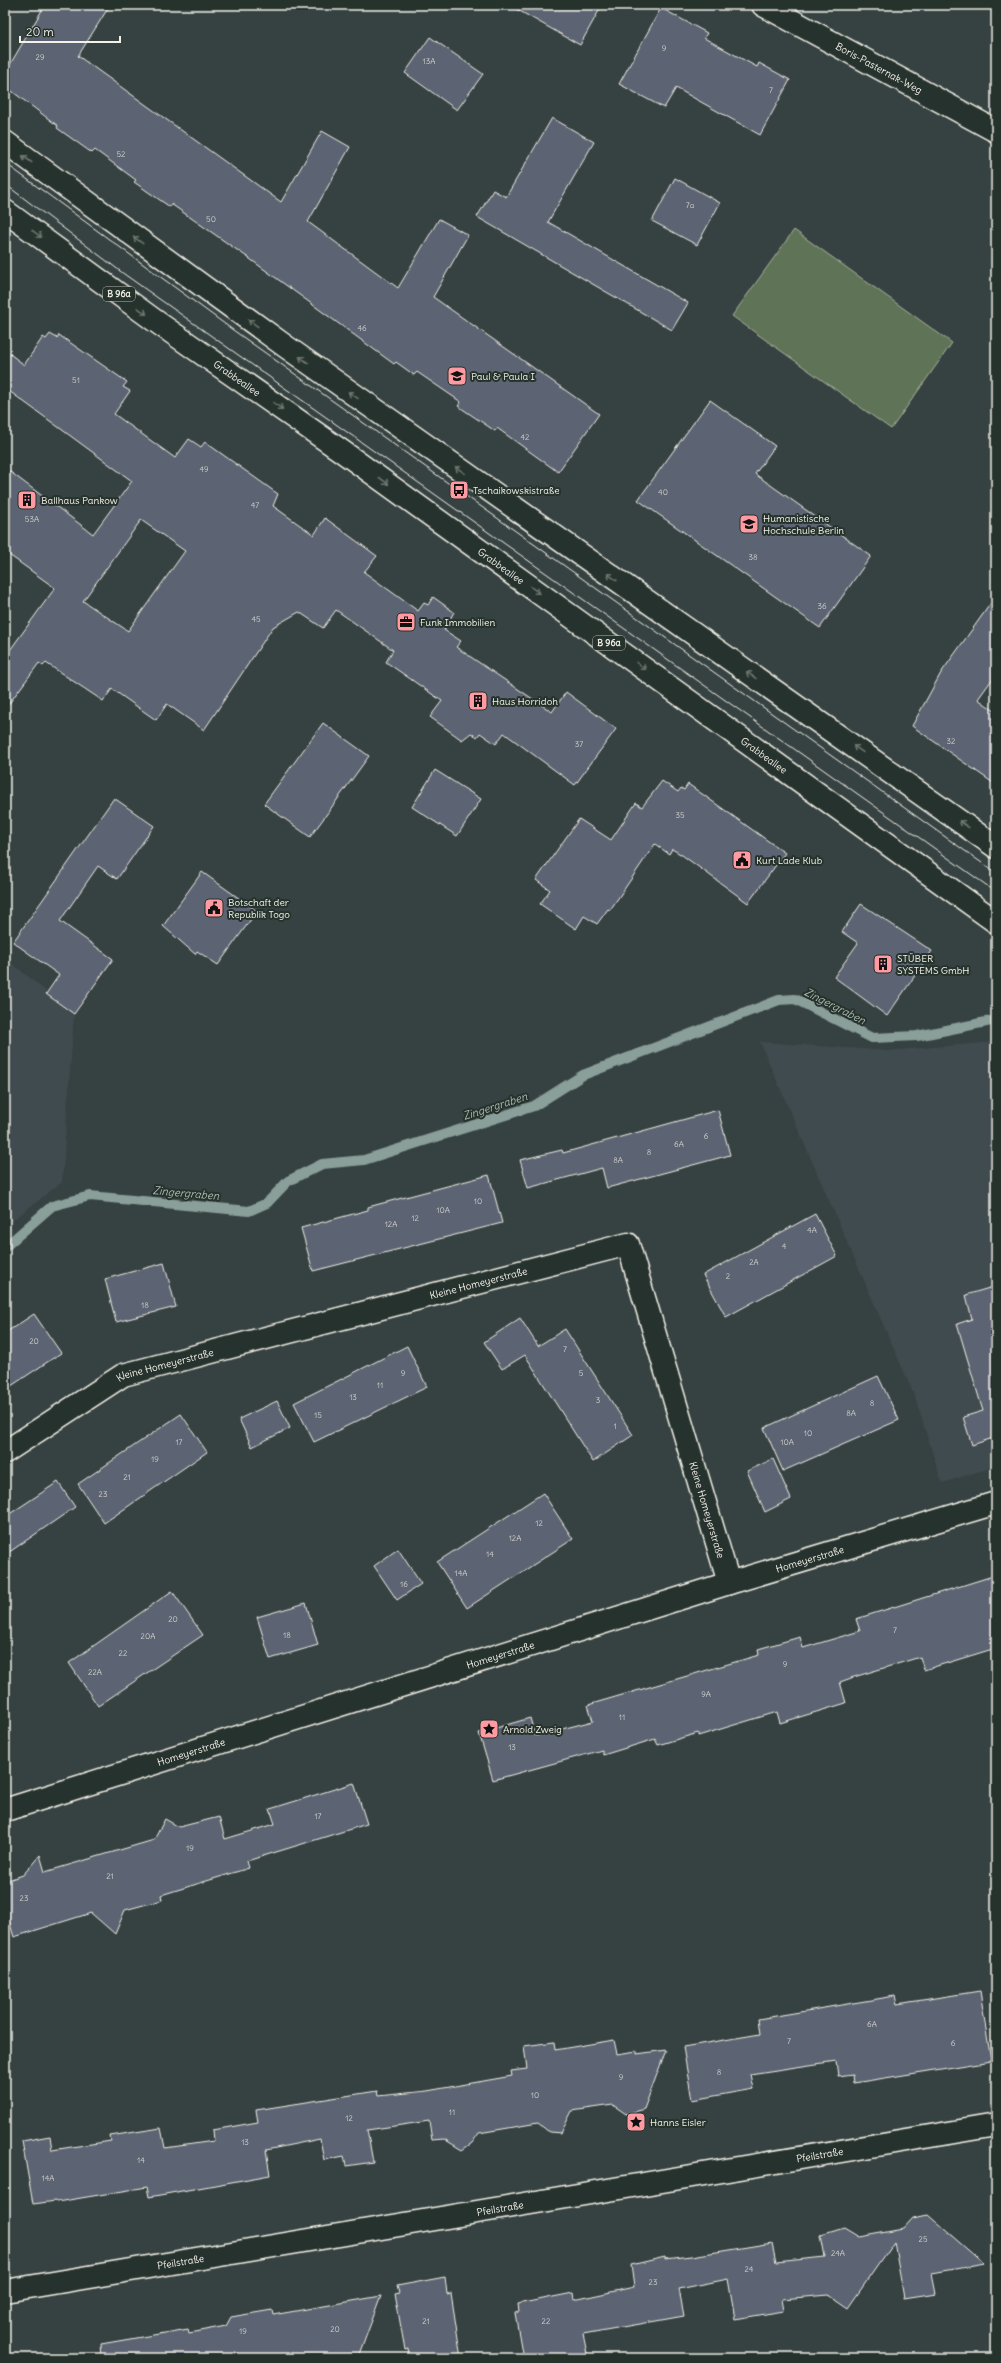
<svg xmlns="http://www.w3.org/2000/svg" width="1001" height="2363" viewBox="0 0 1001 2363" font-family="Delius,sans-serif">
	<style>
		.built { fill: #414c50 }
		.green { fill: #5f7356; stroke: #aab29f }
		.lines { fill: none; stroke-linecap: round; stroke-linejoin: round }
		.stream { stroke: #8a9f9a; stroke-width: 10 }
		.building { fill: #5c6472; stroke: #f4f1e8; fill-rule: evenodd }
		.minor-casing { stroke: #f4f1e8; stroke-width: 25 }
		.major-casing { stroke: #f4f1e8; stroke-width: 25 }
		.minor { stroke: #26332d; stroke-width: 22 }
		.major { stroke: #26332d; stroke-width: 22 }
		.tram { stroke: #f4f1e8; stroke-width: 1 }
		.oneway { stroke: #6e766e }
		.labels { text-anchor: middle; stroke-width: 4; stroke-linejoin: round; paint-order: stroke }
		.number-label { font-size: 8px; fill: #cececa }
		.shield { fill: #26332d; stroke: #b6b8b0; stroke-width: 1 }
		.shield-label { font-size: 9px; font-weight: bold; fill: #f4f1e8 }
		.street-label { font-size: 10px; fill: #f4f1e8; stroke: #26332d }
		.poi-label { font-size: 10px; fill: #f4f1e8; stroke: #26332d; text-anchor: start }
		.water-label { font-size: 11px; font-style: italic; fill: #adbab4; stroke: #26332d }
	</style>
	<rect width="100%" height="100%" fill="#364242"/>
	<filter id="ink" filterUnits="userSpaceOnUse"><feTurbulence type="fractalNoise" baseFrequency=".025" numOctaves="2"/><feDisplacementMap in="SourceGraphic" scale="8" xChannelSelector="R" yChannelSelector="G"/><feConvolveMatrix kernelMatrix="1 2 1 2 8 2 1 2 1" color-interpolation-filters="sRGB"/></filter>
	<g filter="url(#ink)">
		<g class="built">
			<path d="M5,958l69,56 -12,168 -57,44z"/>
			<path d="M760,1042l128,9 108,-9v424l-54,17 -27,-86z"/>
		</g>
		<path class="green" d="M794,230l158,113 -61,86 -159,-113z"/>
		<g class="lines">
			<path class="stream" d="M5,1247l47,-41 38,-10 159,15 18,-8 21,-22 34,-17 42,-4 170,-54 49,-31 196,-75 16,-1 77,39 45,-2 79,-16"/>
		</g>
		<g class="building">
			<path d="M45,5h65l-32,51 203,146 41,-71 28,16 -42,75 90,66 41,-69 29,16 -35,62 166,117 -41,58 -61,-44 -2,3 -37,-25 3,-4 -44,-30 -3,3 -18,-13 -2,2 -144,-105 -79,-55 -1,3 -36,-25 2,-2 -41,-30 -3,3 -35,-25 1,-2 -53,-40v-13z"/>
			<path d="M509,5h93l-22,40z"/>
			<path d="M661,8l46,25 -3,5 53,29 2,-4 31,17 -30,55 -84,-47 -12,20 -45,-24z"/>
			<path d="M430,37l53,37 -26,36 -52,-37z"/>
			<path d="M552,118l42,24 -46,80 140,81 -16,27 -195,-113 16,-27 13,7z"/>
			<path d="M675,178l45,25 -23,42 -45,-24z"/>
			<path d="M50,334l7,4 2,-3 68,47 -4,5 7,4 -16,23 61,44 14,-19 12,8 4,-5 73,52 -5,12 41,29 11,-17 52,38 -13,16 54,39 6,-8 4,2 5,-8 21,15 -10,18 17,11 -5,6 96,65 14,-20 50,37 -41,56 -71,-52 -8,11 -16,-11 -3,4 -6,-4 -9,7 -32,-23 12,-16 -56,-39 7,-12 -57,-40 -13,18 -24,-16 -26,15 -69,103 -37,-26 -11,16 -44,-31 -9,12 -57,-38 -3,3 -4,-3 -34,46v-52l50,-69 -50,-36v-84l88,66 39,-53 -127,-93v-38l19,15 19,-28 3,2zM141,520l44,31 -57,80 -45,-30z"/>
			<path d="M710,400l65,46 -20,28 116,82 -51,72 -182,-128z"/>
			<path d="M996,596v78l-18,25 18,13v73l-84,-59 29,-53z"/>
			<path d="M323,723l46,33 -59,81 -46,-33z"/>
			<path d="M435,770l46,29 -24,37 -45,-29z"/>
			<path d="M662,781l16,11 3,-4 3,2 4,-6 97,69 -37,50 -66,-48 -10,-6 -3,5 -14,-10 -45,66 -2,-1 -11,15 -13,-8 -8,13 -36,-25 10,-14 -14,-10 43,-61 32,21 25,-37 6,4z"/>
			<path d="M114,798l40,28 -37,53 -19,-13 -38,55 53,38 -39,55 -28,-20 13,-19 -46,-33z"/>
			<path d="M202,872l55,39 -39,54 -21,-14 -2,3 -32,-28z"/>
			<path d="M861,904l71,47 -45,65 -53,-39 24,-34 -16,-11z"/>
			<path d="M718,1110l12,45 -123,33 -5,-20 -74,20 -8,-28 42,-10 1,3z"/>
			<path d="M489,1175l13,48 -189,48 -12,-43 67,-18v-3z"/>
			<path d="M815,1214l22,42 -111,61 -23,-42z"/>
			<path d="M164,1263l12,44 -60,15 -11,-43z"/>
			<path d="M996,1286v151l-24,8 -9,-28 20,-6 -26,-87 15,-5 -6,-24z"/>
			<path d="M34,1314l27,39 -56,37v-57z"/>
			<path d="M520,1318l18,28 27,-17 68,106 -40,27 -68,-107 -23,14 -18,-27z"/>
			<path d="M407,1346l20,41 -113,55 -20,-39z"/>
			<path d="M878,1376l21,44 -116,51 -19,-43z"/>
			<path d="M277,1401l13,27 -38,19 -13,-28z"/>
			<path d="M181,1414l26,38 -103,71 -26,-39z"/>
			<path d="M773,1459l18,40 -26,13 -18,-41z"/>
			<path d="M58,1482l17,25 -70,48v-38z"/>
			<path d="M543,1493l30,46 -106,69 -30,-46z"/>
			<path d="M398,1549l23,35 -24,16 -23,-34z"/>
			<path d="M996,1575v73l-72,22 -4,-13 -66,20 -14,5 6,21 -66,20 -3,-11 -79,24v-3l-40,12 -3,-6 -52,16 -1,-5 -109,30 -14,-47 51,-15 5,18 58,-15 -5,-16 171,-50 -1,-6 42,-12 3,11 57,-17 -4,-12z"/>
			<path d="M172,1591l31,44 -105,71 -29,-43z"/>
			<path d="M306,1603l12,42 -48,14 -13,-42z"/>
			<path d="M354,1783l13,41 -120,37 2,7 -88,27 1,5 -37,10 -10,24 -24,-21 -77,24 -9,-30v-26l18,-6 17,-20 5,17 109,-32 11,-21 14,8 40,-10 6,22 50,-15 -5,-15z"/>
			<path d="M980,1991l11,70 -137,22 -1,-9 -15,2 -2,-15 -86,13 3,15 -61,11 -9,-53 77,-13 -2,-15 137,-23 2,8z"/>
			<path d="M614,2040l3,14 20,-3v3l29,-4 -22,59 -18,5 -13,-9 -41,6 -11,22 -12,-1 -11,-9 -59,10 -7,10 -10,7 -18,-11 -12,1 -3,-19 -62,9 6,32 -27,4 -2,-10 -20,4 -4,-21 -54,11 4,25 -121,22 -2,-10 -90,15 -1,-1 -23,3 -11,-63 28,-5 2,14 59,-9 -1,-5 51,-8 4,20 49,-7 -1,-11 45,-8 -2,-12 121,-19 1,5 49,-5 85,-15 -1,-5 16,-2 -3,-23 30,-4 1,8z"/>
			<path d="M928,2215l56,49 -52,9 4,20 -32,5 -10,-56 -46,66 -19,-13 -47,4 2,12 -49,8 -7,-40 -49,10 5,27 -101,18 5,24h-65l-8,-45 4,-1 -1,-8 55,-11 1,7 60,-13 -3,-22 34,-8v2l27,-3 80,-13 4,19 49,-5 -4,-22 23,-7 15,9 44,-8 10,-11z"/>
			<path d="M445,2277l2,17 4,-1 10,65h-52l-1,-9 -3,1 -10,-56 4,-1 -2,-7z"/>
			<path d="M381,2296l-23,62h-256l-1,-14 87,-15 1,4 37,-7 5,-9 41,-7 1,5z"/>
		</g>
		<g class="lines">
			<g class="minor-casing">
				<g id="minor">
					<path id="s1" d="M763,5l233,126"/>
					<path id="s2" d="M5,1452l118,-77 505,-131 101,339"/>
					<path id="s3" d="M5,1810l724,-227 267,-80"/>
					<path id="s4" d="M5,2291l991,-166"/>
				</g>
			</g>
			<g class="major-casing">
				<g id="major">
					<path d="M5,142l280,204 711,501"/>
					<path id="s5" d="M5,211l149,109 189,132 653,470"/>
				</g>
			</g>
			<use href="#minor" class="minor"/>
			<use href="#major" class="major"/>
			<g class="tram">
				<path d="M5,163l228,167 763,543"/>
				<path d="M5,184l119,90 872,618"/>
			</g>
		</g>
		<defs><path id="oneway-shaft" d="M-6 0H5M1.5-3L5.5 0L1.5 3" fill="none" stroke-width="1.6" stroke-linecap="round" stroke-linejoin="round"/></defs>
		<g class="oneway">
			<use href="#oneway-shaft" transform="translate(27 159) rotate(-143)"/>
			<use href="#oneway-shaft" transform="translate(37 234) rotate(36)"/>
			<use href="#oneway-shaft" transform="translate(138 240) rotate(-144)"/>
			<use href="#oneway-shaft" transform="translate(142 311) rotate(36)"/>
			<use href="#oneway-shaft" transform="translate(253 323) rotate(-144)"/>
			<use href="#oneway-shaft" transform="translate(304 360) rotate(-145)"/>
			<use href="#oneway-shaft" transform="translate(353 395) rotate(-145)"/>
			<use href="#oneway-shaft" transform="translate(278 406) rotate(35)"/>
			<use href="#oneway-shaft" transform="translate(460 470) rotate(-145)"/>
			<use href="#oneway-shaft" transform="translate(384 481) rotate(36)"/>
			<use href="#oneway-shaft" transform="translate(612 577) rotate(-145)"/>
			<use href="#oneway-shaft" transform="translate(535 590) rotate(36)"/>
			<use href="#oneway-shaft" transform="translate(641 666) rotate(36)"/>
			<use href="#oneway-shaft" transform="translate(751 675) rotate(-145)"/>
			<use href="#oneway-shaft" transform="translate(858 749) rotate(-145)"/>
			<use href="#oneway-shaft" transform="translate(964 824) rotate(-144)"/>
		</g>
	</g>
	<defs>
		<g id="school-square" transform="scale(1)"><rect x="-9" y="-9" width="18" height="18" rx="4" fill="#ff9aa2" stroke="#26332d"/><path d="M0-5L7-2L0 1L-7-2ZM-4 1L0 2.5L4 1V4Q0 6-4 4Z" fill="#111"/></g>
		<g id="bus-square" transform="scale(1)"><rect x="-9" y="-9" width="18" height="18" rx="4" fill="#ff9aa2" stroke="#26332d"/><path d="M-5-6H5V4H4V6H2V4H-2V6H-4V4H-5ZM-3.5-4V0h7V-4ZM-3.5 1.2v1.5H-2V1.2ZM2 1.2v1.5H3.5V1.2Z" fill="#111"/></g>
		<g id="building-square" transform="scale(1)"><rect x="-9" y="-9" width="18" height="18" rx="4" fill="#ff9aa2" stroke="#26332d"/><path d="M-4-6H4V6H1V3H-1V6H-4ZM-2.5-4.3h1.7v1.8h-1.7ZM.8-4.3h1.7v1.8H.8ZM-2.5-1h1.7V.8h-1.7ZM.8-1h1.7V.8H.8Z" fill="#111"/></g>
		<g id="university-square" transform="scale(1)"><rect x="-9" y="-9" width="18" height="18" rx="4" fill="#ff9aa2" stroke="#26332d"/><path d="M0-5L7-2L0 1L-7-2ZM-4 1L0 2.5L4 1V4Q0 6-4 4Z" fill="#111"/></g>
		<g id="office-square" transform="scale(1)"><rect x="-9" y="-9" width="18" height="18" rx="4" fill="#ff9aa2" stroke="#26332d"/><path d="M-6-3h4V-5.5h4V-3h4V5H-6ZM-1-4.5V-3h2v-1.5ZM-6 0V1H6V0Z" fill="#111"/></g>
		<g id="civic-square" transform="scale(1)"><rect x="-9" y="-9" width="18" height="18" rx="4" fill="#ff9aa2" stroke="#26332d"/><path d="M-.6-6.5H3V-4.5H.6V-3L4-1V1h2V6H-6V1h2V-1L-.6-3ZM-1.2 2.5V6h2.4V2.5Z" fill="#111"/></g>
		<g id="sight-square" transform="scale(1)"><rect x="-9" y="-9" width="18" height="18" rx="4" fill="#ff9aa2" stroke="#26332d"/><path d="M0-6L1.8-2.2L6-1.7L2.9 1.2L3.7 5.4L0 3.3L-3.7 5.4L-2.9 1.2L-6-1.7L-1.8-2.2Z" fill="#111"/></g>
	</defs>
	<g fill-rule="evenodd">
		<use href="#school-square" x="457" y="376"/>
		<use href="#bus-square" x="459" y="490"/>
		<use href="#building-square" x="27" y="500"/>
		<use href="#university-square" x="749" y="524"/>
		<use href="#office-square" x="406" y="622"/>
		<use href="#building-square" x="478" y="701"/>
		<use href="#civic-square" x="742" y="860"/>
		<use href="#civic-square" x="214" y="908"/>
		<use href="#building-square" x="883" y="964"/>
		<use href="#sight-square" x="489" y="1729"/>
		<use href="#sight-square" x="636" y="2122"/>
	</g>
	<g class="labels">
		<g class="number-label">
			<text x="664" y="51">9</text>
			<text x="40" y="60">29</text>
			<text x="429" y="64">13A</text>
			<text x="771" y="93">7</text>
			<text x="121" y="157">52</text>
			<text x="690" y="208">7a</text>
			<text x="211" y="222">50</text>
			<text x="362" y="331">46</text>
			<text x="76" y="383">51</text>
			<text x="525" y="440">42</text>
			<text x="204" y="472">49</text>
			<text x="663" y="495">40</text>
			<text x="255" y="508">47</text>
			<text x="32" y="522">53A</text>
			<text x="753" y="560">38</text>
			<text x="822" y="609">36</text>
			<text x="256" y="622">45</text>
			<text x="951" y="744">32</text>
			<text x="579" y="747">37</text>
			<text x="680" y="818">35</text>
			<text x="706" y="1139">6</text>
			<text x="679" y="1147">6A</text>
			<text x="649" y="1155">8</text>
			<text x="618" y="1163">8A</text>
			<text x="478" y="1204">10</text>
			<text x="443" y="1213">10A</text>
			<text x="415" y="1221">12</text>
			<text x="391" y="1227">12A</text>
			<text x="812" y="1233">4A</text>
			<text x="784" y="1249">4</text>
			<text x="754" y="1265">2A</text>
			<text x="728" y="1279">2</text>
			<text x="145" y="1308">18</text>
			<text x="34" y="1344">20</text>
			<text x="565" y="1352">7</text>
			<text x="403" y="1376">9</text>
			<text x="581" y="1376">5</text>
			<text x="380" y="1388">11</text>
			<text x="353" y="1400">13</text>
			<text x="598" y="1403">3</text>
			<text x="872" y="1406">8</text>
			<text x="851" y="1416">8A</text>
			<text x="318" y="1418">15</text>
			<text x="615" y="1429">1</text>
			<text x="808" y="1436">10</text>
			<text x="179" y="1445">17</text>
			<text x="787" y="1445">10A</text>
			<text x="155" y="1462">19</text>
			<text x="127" y="1480">21</text>
			<text x="103" y="1497">23</text>
			<text x="539" y="1526">12</text>
			<text x="515" y="1541">12A</text>
			<text x="490" y="1557">14</text>
			<text x="461" y="1576">14A</text>
			<text x="404" y="1587">16</text>
			<text x="173" y="1622">20</text>
			<text x="895" y="1633">7</text>
			<text x="287" y="1638">18</text>
			<text x="148" y="1639">20A</text>
			<text x="123" y="1656">22</text>
			<text x="785" y="1667">9</text>
			<text x="95" y="1675">22A</text>
			<text x="706" y="1697">9A</text>
			<text x="622" y="1720">11</text>
			<text x="512" y="1750">13</text>
			<text x="318" y="1819">17</text>
			<text x="190" y="1851">19</text>
			<text x="110" y="1879">21</text>
			<text x="24" y="1901">23</text>
			<text x="872" y="2027">6A</text>
			<text x="789" y="2044">7</text>
			<text x="953" y="2046">6</text>
			<text x="719" y="2075">8</text>
			<text x="621" y="2080">9</text>
			<text x="535" y="2098">10</text>
			<text x="452" y="2115">11</text>
			<text x="349" y="2121">12</text>
			<text x="245" y="2145">13</text>
			<text x="141" y="2163">14</text>
			<text x="48" y="2181">14A</text>
			<text x="923" y="2242">25</text>
			<text x="838" y="2256">24A</text>
			<text x="749" y="2272">24</text>
			<text x="653" y="2285">23</text>
			<text x="426" y="2324">21</text>
			<text x="546" y="2324">22</text>
			<text x="335" y="2332">20</text>
			<text x="243" y="2334">19</text>
		</g>
		<g class="shield">
			<rect x="103" y="287" width="32" height="14" rx="3"/>
			<rect x="593" y="636" width="32" height="14" rx="3"/>
		</g>
		<g class="shield-label">
			<text x="119" y="297">B 96a</text>
			<text x="609" y="646">B 96a</text>
		</g>
		<g class="street-label">
			<text dy="4" stroke="none"><textPath href="#s1" startOffset="132">Boris-Pasternak-Weg</textPath></text>
			<text dy="4" stroke="none"><textPath href="#s5" startOffset="286">Grabbeallee</textPath></text>
			<text dy="4" stroke="none"><textPath href="#s5" startOffset="610">Grabbeallee</textPath></text>
			<text dy="4" stroke="none"><textPath href="#s5" startOffset="934">Grabbeallee</textPath></text>
			<text dy="4" stroke="none"><textPath href="#s2" startOffset="508">Kleine Homeyerstraße</textPath></text>
			<text dy="4" stroke="none"><textPath href="#s2" startOffset="184">Kleine Homeyerstraße</textPath></text>
			<text dy="4" stroke="none"><textPath href="#s2" startOffset="940">Kleine Homeyerstraße</textPath></text>
			<text dy="4" stroke="none"><textPath href="#s3" startOffset="843">Homeyerstraße</textPath></text>
			<text dy="4" stroke="none"><textPath href="#s3" startOffset="519">Homeyerstraße</textPath></text>
			<text dy="4" stroke="none"><textPath href="#s3" startOffset="195">Homeyerstraße</textPath></text>
			<text dy="4" stroke="none"><textPath href="#s4" startOffset="826">Pfeilstraße</textPath></text>
			<text dy="4" stroke="none"><textPath href="#s4" startOffset="502">Pfeilstraße</textPath></text>
			<text dy="4" stroke="none"><textPath href="#s4" startOffset="178">Pfeilstraße</textPath></text>
		</g>
		<g class="poi-label">
			<text x="471" y="380">Paul &amp; Paula I</text>
			<text x="473" y="494">Tschaikowskistraße</text>
			<text x="41" y="504">Ballhaus Pankow</text>
			<text x="763" y="522">Humanistische<tspan x="763" dy="12">Hochschule Berlin</tspan></text>
			<text x="420" y="626">Funk Immobilien</text>
			<text x="492" y="705">Haus Horridoh</text>
			<text x="756" y="864">Kurt Lade Klub</text>
			<text x="228" y="906">Botschaft der<tspan x="228" dy="12">Republik Togo</tspan></text>
			<text x="897" y="962">STÜBER<tspan x="897" dy="12">SYSTEMS GmbH</tspan></text>
			<text x="503" y="1733">Arnold Zweig</text>
			<text x="650" y="2126">Hanns Eisler</text>
		</g>
		<g class="water-label">
			<text transform="translate(835 1006) rotate(27)" y="4">Zingergraben</text>
			<text transform="translate(495 1106) rotate(-18)" y="4">Zingergraben</text>
			<text transform="translate(186 1193) rotate(5)" y="4">Zingergraben</text>
		</g>
	</g>
	<rect width="1001" height="2363" fill="none" stroke="#26332d" stroke-width="20"/>
	<rect x="10" y="10" width="981" height="2343" fill="none" stroke="#f4f1e8" stroke-width="1.5" filter="url(#ink)"/>
	<path d="M20 36v6h100v-6" fill="none" stroke="#f4f1e8" stroke-width="2"/>
	<text x="26" y="36" font-size="12" fill="#f4f1e8" stroke="#26332d" stroke-width="3" paint-order="stroke">20 m</text>
</svg>
